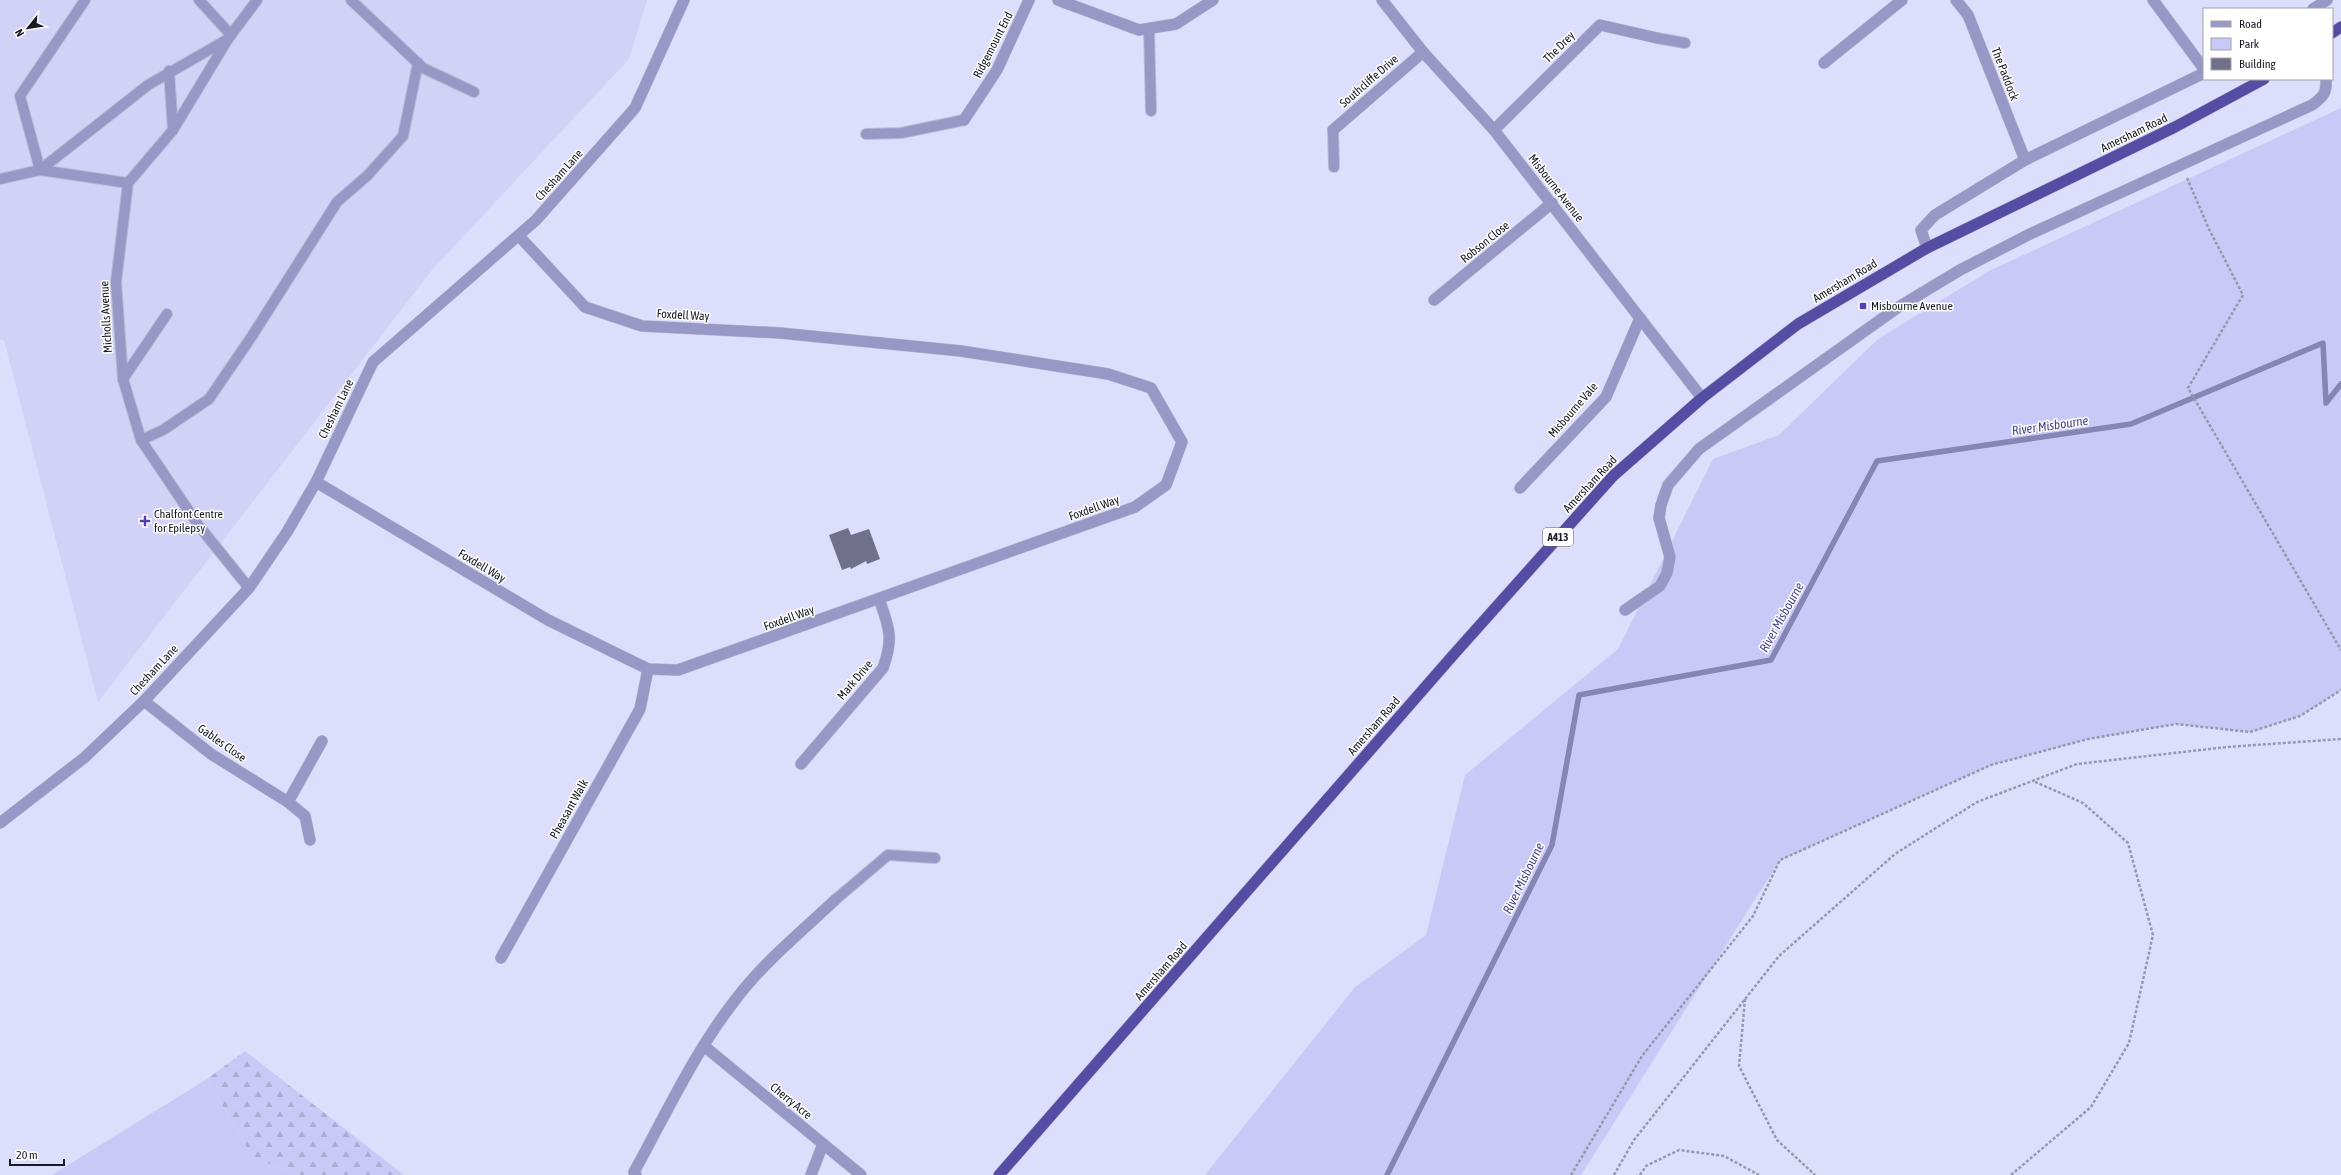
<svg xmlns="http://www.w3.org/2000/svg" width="2341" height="1175" viewBox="0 0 2341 1175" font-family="'Asap Condensed',sans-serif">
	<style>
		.built { fill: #d1d2f6 }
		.green { fill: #c9c9f7 }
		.forest { fill: url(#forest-firs) }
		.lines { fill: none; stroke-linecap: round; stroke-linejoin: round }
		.stream { stroke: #8685b3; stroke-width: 5.5 }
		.building { fill: #70708a }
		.service-casing { stroke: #babbd4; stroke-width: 12 }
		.minor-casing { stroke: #babbd4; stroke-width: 12 }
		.tertiary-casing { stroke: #babbd4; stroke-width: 12 }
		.trunk-casing { stroke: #babbd4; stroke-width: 12 }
		.path { stroke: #9798ae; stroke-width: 2.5; stroke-dasharray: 3 2; stroke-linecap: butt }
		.service { stroke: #9898c6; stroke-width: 10 }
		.minor { stroke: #9898c6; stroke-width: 11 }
		.tertiary { stroke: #9898c6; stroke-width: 11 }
		.trunk { stroke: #564ca4; stroke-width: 11 }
		.poi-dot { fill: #543fb7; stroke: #fff; stroke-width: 1.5 }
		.labels { text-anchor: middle; stroke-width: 3; stroke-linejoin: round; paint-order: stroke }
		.shield { fill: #fff; stroke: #5e5e65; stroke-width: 1 }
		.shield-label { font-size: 11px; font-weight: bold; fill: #191923 }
		.street-label { font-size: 12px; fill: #191923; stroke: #fff }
		.poi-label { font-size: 12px; fill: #191923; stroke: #fff; text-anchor: start }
		.water-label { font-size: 13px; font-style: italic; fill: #4a438d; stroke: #fff }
	</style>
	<defs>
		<pattern id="forest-firs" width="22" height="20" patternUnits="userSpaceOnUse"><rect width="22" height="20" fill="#c9c9f7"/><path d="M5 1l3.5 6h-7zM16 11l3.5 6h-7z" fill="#acacd3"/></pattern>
	</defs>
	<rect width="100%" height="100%" fill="#dddefb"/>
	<path class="built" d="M0,0h647l-18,59 -197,211 -334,432 -94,-362 -4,-1z"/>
	<g class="green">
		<path d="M2341,108v582l-41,26 -50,16 -74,-8 -88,15 -97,26 -211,95 -199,315h-376l150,-188 71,-52 39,-160 153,-126 95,-190 66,-24 99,-96 111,-68z"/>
		<path d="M207,1079l46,79 47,17h-248z"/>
	</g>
	<path class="forest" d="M245,1051l159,124h-104l-47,-17 -46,-79z"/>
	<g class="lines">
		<path class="stream" d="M1387,1175l165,-330 27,-150 192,-35 106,-199 254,-37 192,-81 3,60 15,-19"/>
	</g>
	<path class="building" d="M848,528l3,7 18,-6 11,30 -13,5 -1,-3 -15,8 -1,-2 -8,3 -13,-35z"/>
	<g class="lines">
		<g class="service-casing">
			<g id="service">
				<path d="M85,0l-65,96 20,74 108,-85 80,-46"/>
				<path d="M199,0l32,35"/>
				<path d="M351,0l72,68 51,24"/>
				<path d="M1149,29l2,82"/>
				<path d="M1657,38l28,5"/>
				<path d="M169,71l4,59"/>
				<path d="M1333,130l1,37"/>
				<path d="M866,134l35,-1 63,-13"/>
				<path d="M0,179l40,-9 88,13"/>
				<path d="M123,379l44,-65"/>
				<path d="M141,440l22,-10 46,-31 43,-63 85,-134 31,-27 35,-39 15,-73"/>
				<path d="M249,588l-50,-62 -58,-86 -18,-61 -7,-97 12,-99 45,-53 55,-91 29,-39"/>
				<path d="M835,900l53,-45 47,3"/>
			</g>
		</g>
		<g class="minor-casing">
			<g id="minor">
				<path d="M1058,0l81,30 37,-6 37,-24"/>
				<path d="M1382,0l41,52 71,78 208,268"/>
				<path d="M1956,0l12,15 57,145"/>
				<path d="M2153,0l51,69"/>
				<path d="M2313,9l14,-9"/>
				<path d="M1824,63l78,-63"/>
				<path d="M964,120l33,-50 32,-70"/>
				<path d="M1333,130l90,-78"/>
				<path d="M1494,130l106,-105 57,13"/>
				<path d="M1927,248l-6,-18 14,-15 90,-55 179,-87"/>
				<path d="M1434,300l118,-97"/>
				<path d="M316,482l232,138 100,49 30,1 457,-163 31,-22 16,-43 -31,-54 -43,-14 -147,-23 -181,-18 -138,-7 -57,-19 -66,-71"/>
				<path d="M1520,488l86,-91 34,-79"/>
				<path d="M1625,610l35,-24 7,-13 3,-16 -11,-39 2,-13 7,-20 31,-36 198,-141 63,-38 70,-36 282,-129c11,-8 15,-12 14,-26"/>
				<path d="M144,701l67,53 77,48 17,14 5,24"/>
				<path d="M801,764l82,-96c11,-30 6,-41 -4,-69"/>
				<path d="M288,802l34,-61"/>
				<path d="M501,958l139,-249 8,-40"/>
				<path d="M704,1046l157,129"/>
				<path d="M636,1175l-2,-3c32,-58 61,-121 102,-173 28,-37 65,-67 99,-99"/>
				<path d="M811,1175l12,-31"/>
			</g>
		</g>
		<g class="tertiary-casing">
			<path id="tertiary" d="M0,823l84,-65 60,-57 105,-113 38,-56 29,-50 57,-120 163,-142 99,-112 49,-108"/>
		</g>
		<g class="trunk-casing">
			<g id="trunk">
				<path d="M2332,33l9,-6"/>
				<path d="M999,1175l456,-522 158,-177 89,-78 96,-74 129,-76 248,-121 89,-48"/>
			</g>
		</g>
		<g class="path">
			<path d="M2187,178l22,51 34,66 -55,93 153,262"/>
			<path d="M1745,999l-6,67 38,74 38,35"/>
			<path d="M1571,1175l71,-119 111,-140 27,-56 211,-95 97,-26 88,-15 74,8 50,-16 41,-26"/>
			<path d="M1614,1175l20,-35 145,-184 116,-102 82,-52 100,-38 150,-17 114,-8"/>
			<path d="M1640,1175l6,-9 33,-16 45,6 35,19"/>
			<path d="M2011,1175l80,-68 38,-64 24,-108 -25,-92 -45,-40 -50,-22"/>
		</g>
		<use href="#service" class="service"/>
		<use href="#minor" class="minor"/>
		<use href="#tertiary" class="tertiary"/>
		<use href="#trunk" class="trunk"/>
	</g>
	<g class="poi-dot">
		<rect x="1859" y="302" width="8" height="8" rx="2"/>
		<path d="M143 515h4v4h4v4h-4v4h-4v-4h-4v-4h4z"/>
	</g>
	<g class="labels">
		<rect class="shield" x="1543" y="528" width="30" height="18" rx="3"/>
		<g class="shield-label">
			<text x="1558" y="541">A413</text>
		</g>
		<g class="street-label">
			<text transform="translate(993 45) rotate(-63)" y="4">Ridgemount End</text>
			<text transform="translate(1559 47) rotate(-45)" y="4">The Drey</text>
			<text transform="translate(2005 74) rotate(69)" y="4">The Paddock</text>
			<text transform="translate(1369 81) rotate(-41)" y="4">Southcliffe Drive</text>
			<text transform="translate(2134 133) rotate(-26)" y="4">Amersham Road</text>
			<text transform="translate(559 175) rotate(-48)" y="4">Chesham Lane</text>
			<text transform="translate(1556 188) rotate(52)" y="4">Misbourne Avenue</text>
			<text transform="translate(1485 242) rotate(-39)" y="4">Robson Close</text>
			<text transform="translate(1845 281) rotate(-31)" y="4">Amersham Road</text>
			<text transform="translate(683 315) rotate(3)" y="4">Foxdell Way</text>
			<text transform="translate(106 317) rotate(-93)" y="4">Micholls Avenue</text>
			<text transform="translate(336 409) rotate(-64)" y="4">Chesham Lane</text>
			<text transform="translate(1573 410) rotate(-49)" y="4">Misbourne Vale</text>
			<text transform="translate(1590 484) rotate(-47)" y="4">Amersham Road</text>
			<text transform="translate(1094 508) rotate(-20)" y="4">Foxdell Way</text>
			<text transform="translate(482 566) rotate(31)" y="4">Foxdell Way</text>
			<text transform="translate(789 618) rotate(-20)" y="4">Foxdell Way</text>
			<text transform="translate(154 670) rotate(-47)" y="4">Chesham Lane</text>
			<text transform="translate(855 680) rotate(-50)" y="4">Mark Drive</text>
			<text transform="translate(1374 726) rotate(-49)" y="4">Amersham Road</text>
			<text transform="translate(222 743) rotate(35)" y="4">Gables Close</text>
			<text transform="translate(569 809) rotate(-61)" y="4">Pheasant Walk</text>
			<text transform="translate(1161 971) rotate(-49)" y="4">Amersham Road</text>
			<text transform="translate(791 1101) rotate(39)" y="4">Cherry Acre</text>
		</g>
		<g class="poi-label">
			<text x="1871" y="310">Misbourne Avenue</text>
			<text x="154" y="518">Chalfont Centre<tspan x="154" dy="14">for Epilepsy</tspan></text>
		</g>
		<g class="water-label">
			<text transform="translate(2050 425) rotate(-8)" y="5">River Misbourne</text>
			<text transform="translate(1781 617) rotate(-61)" y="5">River Misbourne</text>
			<text transform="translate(1523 878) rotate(-64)" y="5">River Misbourne</text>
		</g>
	</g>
	<rect x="2203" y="8" width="130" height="72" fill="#ffffff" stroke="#a3a3a7"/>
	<rect x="2211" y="21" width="20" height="6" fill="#9898c6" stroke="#a3a3a7"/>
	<text x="2239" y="28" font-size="12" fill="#191923">Road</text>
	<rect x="2211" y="38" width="20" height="12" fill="#c9c9f7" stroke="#a3a3a7"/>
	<text x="2239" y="48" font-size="12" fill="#191923">Park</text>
	<rect x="2211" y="58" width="20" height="12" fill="#70708a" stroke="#a3a3a7"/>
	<text x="2239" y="68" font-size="12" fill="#191923">Building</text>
	<g transform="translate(28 28) rotate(240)" stroke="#ffffff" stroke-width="3" paint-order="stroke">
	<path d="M0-3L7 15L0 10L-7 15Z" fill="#191923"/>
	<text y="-6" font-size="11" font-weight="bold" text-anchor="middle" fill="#191923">N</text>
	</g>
	<path d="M10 1159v6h54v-6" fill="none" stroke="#191923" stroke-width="2"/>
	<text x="16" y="1159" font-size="12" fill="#191923" stroke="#ffffff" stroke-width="3" paint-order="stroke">20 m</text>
</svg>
